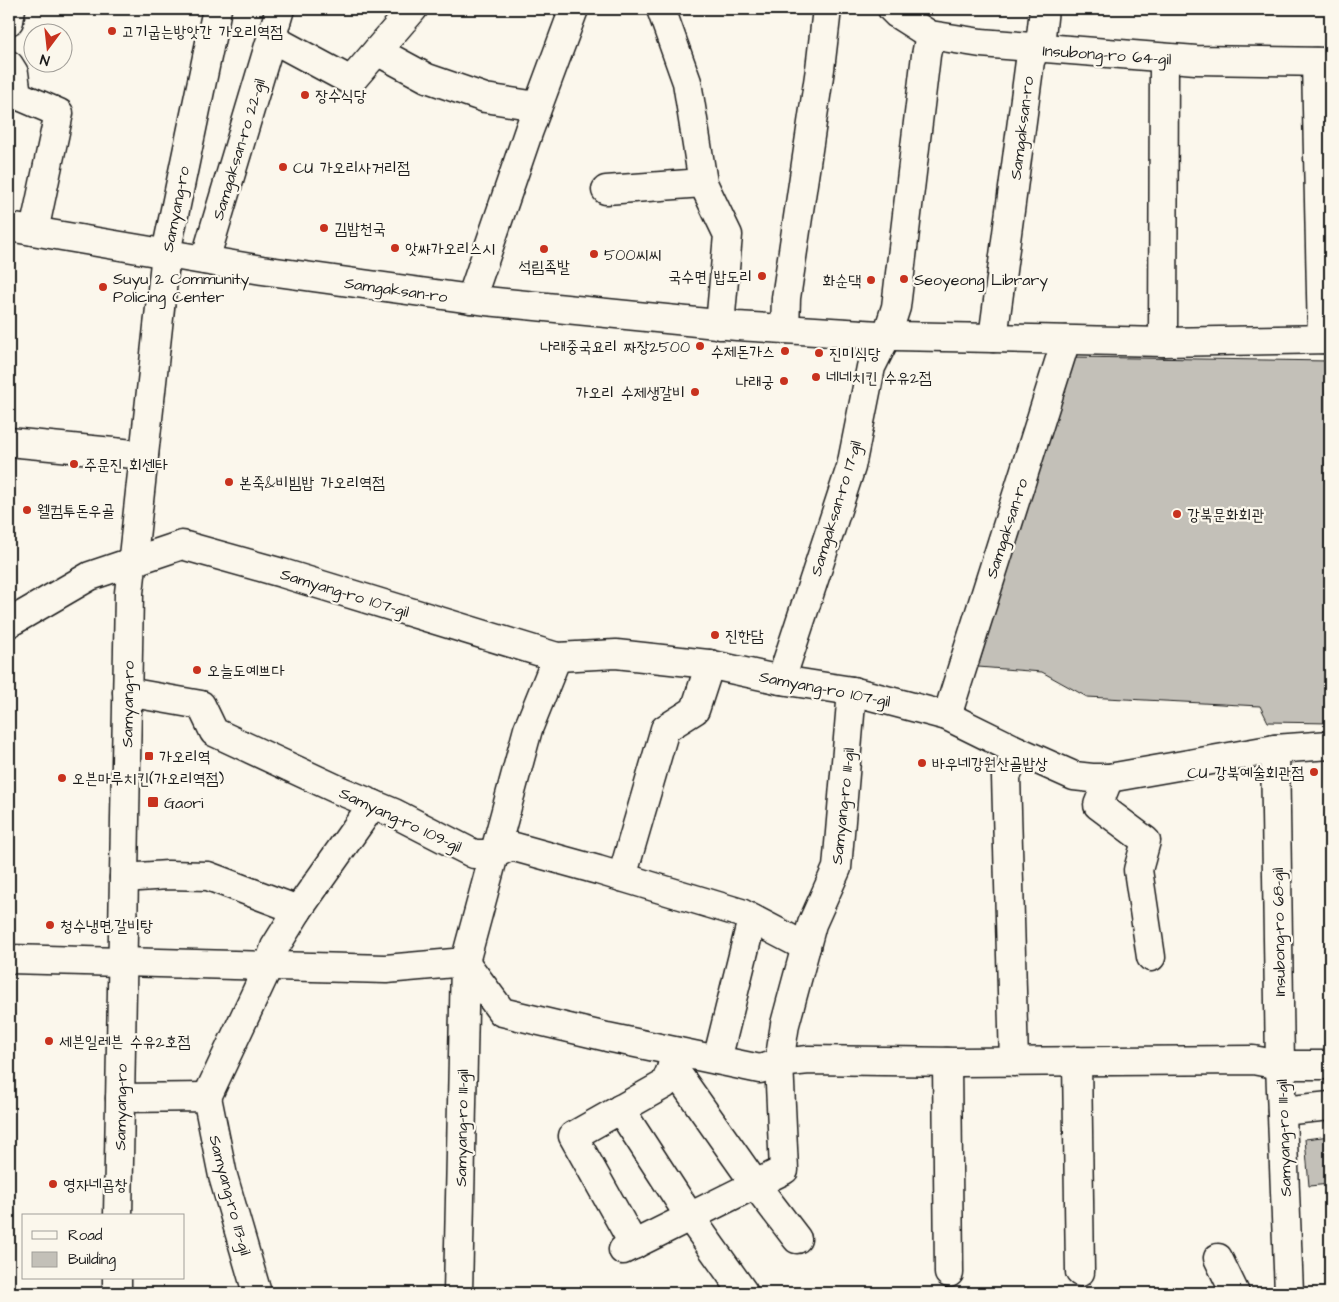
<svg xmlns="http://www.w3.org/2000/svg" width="1339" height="1302" viewBox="0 0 1339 1302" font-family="'Architects Daughter','Poor Story',sans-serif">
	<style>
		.building { fill: #c3c0b8; stroke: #1c1c1c }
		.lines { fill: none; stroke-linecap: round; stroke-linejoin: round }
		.minor-casing { stroke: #1c1c1c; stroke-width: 31 }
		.major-casing { stroke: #1c1c1c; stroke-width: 31 }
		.minor { stroke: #fbf7ec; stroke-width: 28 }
		.major { stroke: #fbf7ec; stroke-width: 28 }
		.poi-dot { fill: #c8321e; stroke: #fbf7ec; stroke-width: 2 }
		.labels { text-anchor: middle; stroke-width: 4.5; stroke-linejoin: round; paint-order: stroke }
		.poi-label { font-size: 16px; fill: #1c1c1c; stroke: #fbf7ec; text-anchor: start }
		.street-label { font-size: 16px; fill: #1c1c1c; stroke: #fbf7ec }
	</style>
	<rect width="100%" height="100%" fill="#fbf7ec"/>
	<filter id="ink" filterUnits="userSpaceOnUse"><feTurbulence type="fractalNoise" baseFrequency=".02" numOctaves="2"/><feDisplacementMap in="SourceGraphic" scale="10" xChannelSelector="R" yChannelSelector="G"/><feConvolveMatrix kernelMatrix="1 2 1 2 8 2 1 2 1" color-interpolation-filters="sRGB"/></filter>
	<g filter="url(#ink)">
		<g class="building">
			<path d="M1072,357l258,4v362l-62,-1 -8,-16 -173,-9 -45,-25 -64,-5z"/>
			<path d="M1330,1136v48l-21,2 -4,-47z"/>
		</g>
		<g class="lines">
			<g class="minor-casing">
				<g id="minor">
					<path d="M661,9l26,73 16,101 25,52 -8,90"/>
					<path d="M892,9l5,5 33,21 51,8 215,17 134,2"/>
					<path d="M9,21l2,-12"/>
					<path d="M271,38l80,43 62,-72"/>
					<path d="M377,51l50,27 58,20 52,8"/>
					<path d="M1316,62l6,277"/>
					<path d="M9,65l5,8 3,22 42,18 -25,118"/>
					<path d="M606,190l97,-7"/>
					<path d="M9,227l253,43 224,31 251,25 158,10 98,2 170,4 167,-3"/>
					<path d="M205,260l75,-251"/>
					<path d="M471,299l58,-169 45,-121"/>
					<path d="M785,329l1,-31 34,-229 7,-60"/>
					<path d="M993,338l37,-277 11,-25 3,-27"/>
					<path d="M1163,342l1,-284"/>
					<path d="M9,442l135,13"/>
					<path d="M9,623l81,-47 92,-31 100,28 275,84 59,-3 92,10 73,16 71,11 95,25 71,35 56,25 18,2h17l166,-29 55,-4"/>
					<path d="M781,680l70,-213 20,-100 16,-32 9,-28 30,-252 4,-20"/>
					<path d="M127,692l74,13 13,27 127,59 53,22 80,41h21l16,-8 87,24 143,43 65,34"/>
					<path d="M947,716l119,-376"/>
					<path d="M1275,749l5,316 9,228"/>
					<path d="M1109,778l-11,27 48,36 -8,29 13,87"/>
					<path d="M622,877l43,-148 30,-19 15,-46"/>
					<path d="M124,878l44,-3 40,1 90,34"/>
					<path d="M9,959l377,10 79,-7"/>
					<path d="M465,962l37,50 105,25 153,32 19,-6 30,-3 149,2 295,-2 27,5h50"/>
					<path d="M717,1060l35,-141"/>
					<path d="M1077,1061l3,211"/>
					<path d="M947,1062l2,211"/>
					<path d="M1014,1062l-8,-286 12,-25"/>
					<path d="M672,1066l83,118 42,55"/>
					<path d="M207,1097l61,-130 7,-20 23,-37 75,-106"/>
					<path d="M120,1098l87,-1 16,79 34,117"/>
					<path d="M620,1109l70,108 54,76"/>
					<path d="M1282,1111l48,-5"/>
					<path d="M634,1245l-61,-109 92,-52 13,-32"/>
					<path d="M623,1250l161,-80 -5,-107 6,-39 27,-100 25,-56 15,-177"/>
					<path d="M1218,1258l17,35"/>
					<path d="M458,1293l7,-331 63,-233 29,-72"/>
				</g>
			</g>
			<g class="major-casing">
				<g id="major">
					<path d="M118,1216l11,-623 37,-340 51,-244"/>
					<path d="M117,1293v-15"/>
				</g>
			</g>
			<use href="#minor" class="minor"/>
			<use href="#major" class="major"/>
		</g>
	</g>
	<g class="poi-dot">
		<circle cx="112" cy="31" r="5"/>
		<circle cx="305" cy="95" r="5"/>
		<circle cx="283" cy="167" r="5"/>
		<circle cx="324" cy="228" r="5"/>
		<circle cx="395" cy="248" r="5"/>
		<circle cx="544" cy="249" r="5"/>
		<circle cx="594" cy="254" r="5"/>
		<circle cx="762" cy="276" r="5"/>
		<circle cx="904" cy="279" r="5"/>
		<circle cx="871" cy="280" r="5"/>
		<circle cx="103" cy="287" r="5"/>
		<circle cx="700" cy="346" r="5"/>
		<circle cx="785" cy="351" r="5"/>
		<circle cx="819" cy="353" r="5"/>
		<circle cx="816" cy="377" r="5"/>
		<circle cx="784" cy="381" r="5"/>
		<circle cx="695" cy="392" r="5"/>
		<circle cx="74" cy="464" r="5"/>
		<circle cx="229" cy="482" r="5"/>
		<circle cx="27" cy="510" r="5"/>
		<circle cx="1177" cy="514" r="5"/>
		<circle cx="715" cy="635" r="5"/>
		<circle cx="197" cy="670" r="5"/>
		<rect x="144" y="751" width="10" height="10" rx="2.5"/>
		<circle cx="922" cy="763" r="5"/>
		<circle cx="1314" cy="772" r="5"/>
		<circle cx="62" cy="778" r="5"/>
		<rect x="147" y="796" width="12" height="12" rx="2.5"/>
		<circle cx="50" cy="925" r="5"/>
		<circle cx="49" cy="1041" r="5"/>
		<circle cx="53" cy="1184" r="5"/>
	</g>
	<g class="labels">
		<g class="poi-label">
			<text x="122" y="37">고기굽는방앗간 가오리역점</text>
			<text x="315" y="101">장수식당</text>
			<text x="293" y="173">CU 가오리사거리점</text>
			<text x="334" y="234">김밥천국</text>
			<text x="405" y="254">앗싸가오리스시</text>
			<text x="604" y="260">500씨씨</text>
			<text x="544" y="272" text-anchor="middle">석림족발</text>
			<text x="752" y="282" text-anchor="end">국수면 밥도리</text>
			<text x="113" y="284">Suyu 2 Community<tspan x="113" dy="18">Policing Center</tspan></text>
			<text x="914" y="285">Seoyeong Library</text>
			<text x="861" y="286" text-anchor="end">화순댁</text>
			<text x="690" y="352" text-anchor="end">나래중국요리 짜장2500</text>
			<text x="775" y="357" text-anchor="end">수제돈가스</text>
			<text x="829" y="359">진미식당</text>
			<text x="826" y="383">네네치킨 수유2점</text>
			<text x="774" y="387" text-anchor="end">나래궁</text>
			<text x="685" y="398" text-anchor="end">가오리 수제생갈비</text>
			<text x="84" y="470">주문진 회센타</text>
			<text x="239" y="488">본죽&amp;비빔밥 가오리역점</text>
			<text x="37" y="516">웰컴투돈우골</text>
			<text x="1187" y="520">강북문화회관</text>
			<text x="725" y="641">진한담</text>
			<text x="207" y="676">오늘도예쁘다</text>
			<text x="159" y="762">가오리역</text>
			<text x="932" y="769">바우네강원산골밥상</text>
			<text x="1304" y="778" text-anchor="end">CU 강북예술회관점</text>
			<text x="72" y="784">오븐마루치킨(가오리역점)</text>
			<text x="164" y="808">Gaori</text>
			<text x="60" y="931">청수냉면,갈비탕</text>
			<text x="59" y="1047">세븐일레븐 수유2호점</text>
			<text x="63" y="1190">영자네곱창</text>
		</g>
		<g class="street-label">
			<text transform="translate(1107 54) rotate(4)" y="6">Insubong-ro 64-gil</text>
			<text transform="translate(1021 128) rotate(-83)" y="6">Samgaksan-ro</text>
			<text transform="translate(238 149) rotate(-73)" y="6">Samgaksan-ro 22-gil</text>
			<text transform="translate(175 209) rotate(-79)" y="6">Samyang-ro</text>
			<text transform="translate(396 289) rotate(8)" y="6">Samgaksan-ro</text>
			<text transform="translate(835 508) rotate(-73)" y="6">Samgaksan-ro 17-gil</text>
			<text transform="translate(1006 528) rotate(-72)" y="6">Samgaksan-ro</text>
			<text transform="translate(345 592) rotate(17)" y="6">Samyang-ro 107-gil</text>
			<text transform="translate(825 688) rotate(11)" y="6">Samyang-ro 107-gil</text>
			<text transform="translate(127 704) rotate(-89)" y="6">Samyang-ro</text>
			<text transform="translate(842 806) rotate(-84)" y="6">Samyang-ro 111-gil</text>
			<text transform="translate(401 819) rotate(25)" y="6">Samyang-ro 109-gil</text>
			<text transform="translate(1278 932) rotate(-91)" y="6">Insubong-ro 68-gil</text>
			<text transform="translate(120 1107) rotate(-89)" y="6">Samyang-ro</text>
			<text transform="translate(461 1128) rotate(-89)" y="6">Samyang-ro 111-gil</text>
			<text transform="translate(1283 1138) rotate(-92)" y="6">Samyang-ro 111-gil</text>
			<text transform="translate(231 1195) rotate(75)" y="6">Samyang-ro 113-gil</text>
		</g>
	</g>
	<rect width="1339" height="1302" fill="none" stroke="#fbf7ec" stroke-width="30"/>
	<rect x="15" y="15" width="1309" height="1272" fill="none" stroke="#1c1c1c" stroke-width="2" filter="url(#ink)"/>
	<rect x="22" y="1214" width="162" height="65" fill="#fbf7ec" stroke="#a29f99"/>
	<rect x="32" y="1231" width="25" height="8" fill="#fbf7ec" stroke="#a29f99"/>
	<text x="68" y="1240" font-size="15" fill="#1c1c1c">Road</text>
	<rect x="32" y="1252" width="25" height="15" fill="#c3c0b8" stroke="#a29f99"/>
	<text x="68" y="1264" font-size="15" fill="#1c1c1c">Building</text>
	<g transform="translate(48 48) rotate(195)"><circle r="24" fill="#fbf7ec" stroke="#a29f99"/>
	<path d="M0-4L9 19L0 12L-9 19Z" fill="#c8321e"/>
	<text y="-8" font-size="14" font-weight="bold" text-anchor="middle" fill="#1c1c1c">N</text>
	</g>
</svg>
